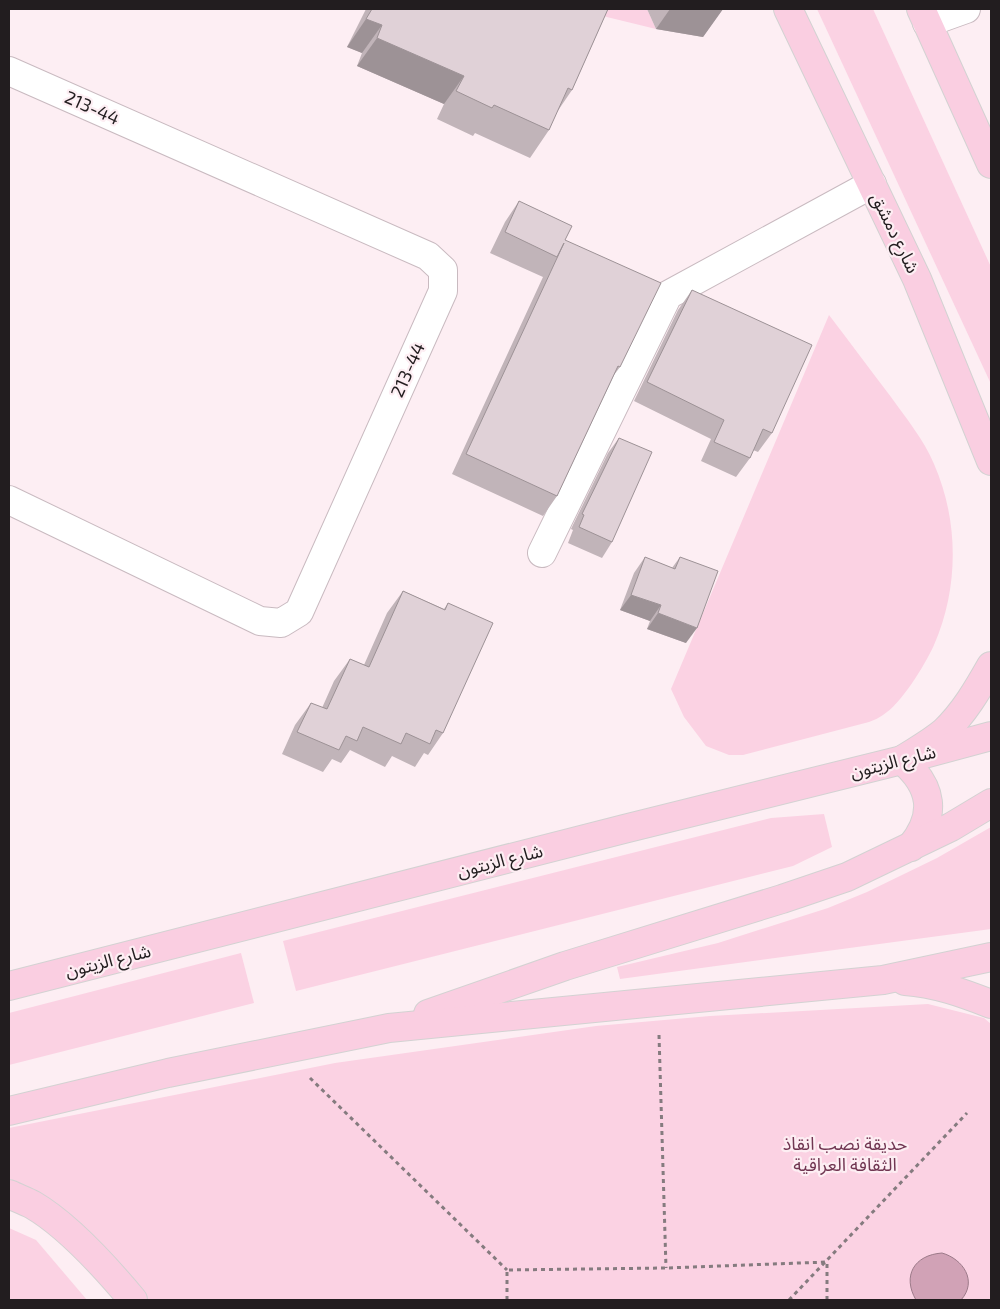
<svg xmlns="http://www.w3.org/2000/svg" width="1000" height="1309" viewBox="0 0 1000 1309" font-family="'Exo 2','Noto Sans Arabic',sans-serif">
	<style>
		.green { fill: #fbd2e3 }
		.water { fill: #d1a2b6; stroke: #9c7a89 }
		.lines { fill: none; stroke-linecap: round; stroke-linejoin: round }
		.minor-casing { stroke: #c9bac0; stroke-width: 30 }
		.major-casing { stroke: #d3d2d2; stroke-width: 30 }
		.path { stroke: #857b7f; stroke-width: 3; stroke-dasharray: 4 4; stroke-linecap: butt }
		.minor { stroke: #fff; stroke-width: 28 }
		.major { stroke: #facee1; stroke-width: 28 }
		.wall { fill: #c1b4b9 }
		.shaded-wall { fill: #9d9296 }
		.building { fill: #e0d1d7; stroke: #9d9296 }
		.labels { text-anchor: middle; stroke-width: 4.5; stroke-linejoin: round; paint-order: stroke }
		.street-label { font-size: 18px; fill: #221d1f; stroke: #fdeef3 }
		.park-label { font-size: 18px; fill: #713652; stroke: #fdeef3 }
	</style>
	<rect width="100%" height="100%" fill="#fdeef3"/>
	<g class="green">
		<path d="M574,9h73l9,20z"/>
		<path d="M817,9h56l118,258v117z"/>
		<path d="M829,315c21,27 41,55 62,82 15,21 33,43 43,67 25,57 25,124 0,181 -9,20 -33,59 -51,70 -4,3 -9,5 -14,7l-126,33h-14l-23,-9 -22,-29 -13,-28z"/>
		<path d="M824,814l8,33 -39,19 -497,125 -13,-50 488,-123z"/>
		<path d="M991,827v102l-371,50 -3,-12 101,-24 110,-35 39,-16 70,-34z"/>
		<path d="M241,953l13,50 -245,62v-52z"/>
		<path d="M928,1004l56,14 7,6v276h-843l-48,-58 -34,-30 -50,-31 -7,-2v-51l326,-65 261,-37 114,-10z"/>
		<path d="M9,1228l27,12 51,60h-78z"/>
	</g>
	<path class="water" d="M942,1253c21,6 36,28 19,47h-45c-14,-24 -2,-45 26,-47z"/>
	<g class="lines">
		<g class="minor-casing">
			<g id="minor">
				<path d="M927,23l39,-14"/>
				<path d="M9,71l419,185 15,14v21l-144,321 -18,11 -21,-2 -251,-121"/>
				<path d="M542,553l126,-258 204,-111"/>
			</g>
		</g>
		<g class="major-casing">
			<g id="major">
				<path d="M788,9l129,270 74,182"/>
				<path d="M921,9l70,155"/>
				<path d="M911,847c26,-32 22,-60 -9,-87 14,-9 29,-17 42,-28 20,-19 34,-43 47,-66"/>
				<path d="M905,981c30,2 58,12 86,23"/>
				<path d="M9,986l615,-157 278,-69 89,-24"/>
				<path d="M428,1014l137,-48 217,-67 65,-22 104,-50 40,-24"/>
				<path d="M9,1111l159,-38 221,-45 494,-48 108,-23"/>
				<path d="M9,1194c8,4 17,7 24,11 34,20 75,65 100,95"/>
			</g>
		</g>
		<g class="path">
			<path d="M659,1035l7,233"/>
			<path d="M310,1078l197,192"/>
			<path d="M507,1300v-30l159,-2 161,-6v38"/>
			<path d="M789,1300l178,-187"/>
		</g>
		<use href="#minor" class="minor"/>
		<use href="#major" class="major"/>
	</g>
	<g class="wall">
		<path d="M366,9h242l-36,81 -15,22 -8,18 -19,28 -55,-25 -2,3 -36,-17 7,-15 -87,-38 5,-13 -15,-6z"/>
		<path d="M647,9h76l-20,28 -47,-8z"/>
		<path d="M519,201l46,39 55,127 -6,8 -57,121 -14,20 -91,-42 91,-197 -53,-24 15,-31z"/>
		<path d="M692,290l80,143 -14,19 -5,-2 -3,8 -14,19 -35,-16 10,-22 -77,-38 44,-91z"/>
		<path d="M619,438l-7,104 -10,16 -34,-15 5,-13 -2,-1 37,-76z"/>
		<path d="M645,557l27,11 8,-11 6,86 -39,-14 3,-8 -30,-11 14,-37z"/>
		<path d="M403,591l41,18 4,-6 -5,130 -15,22 -4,-2 -9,14 -23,-11 -7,11 -35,-17 -9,13 -9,-4 -9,13 -41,-18 13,-29 16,-22 11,5 12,-27 16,-22 14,6 23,-52z"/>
	</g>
	<g class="shaded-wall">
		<path d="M670,9h53l-20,28 -47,-8z"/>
		<path d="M366,19l16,6 -20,28 -15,-6z"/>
		<path d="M377,38l87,38 -20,28 -87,-38z"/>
		<path d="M631,595l30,10 -11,16 -30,-11z"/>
		<path d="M658,613l39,15 -11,15 -39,-14z"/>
	</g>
	<g class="building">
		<path d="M372,9h236l-36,81 -4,-2 -19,42 -55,-25 -2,3 -36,-17 8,-15 -87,-38 5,-13 -16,-6z"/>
		<path d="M519,201l53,25 -7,14 96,43 -41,84 -2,-1 -61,130 -91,-42 98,-211 -7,14 -52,-25z"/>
		<path d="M692,290l120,55 -40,88 -9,-4 -13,29 -36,-16 10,-22 -77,-38z"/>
		<path d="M619,438l33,14 -40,90 -33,-15 5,-12 -2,-1z"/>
		<path d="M645,557l30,12 5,-12 38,14 -21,57 -39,-15 3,-8 -30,-10z"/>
		<path d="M403,591l42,19 3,-7 45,20 -50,110 -7,-3 -6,14 -24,-11 -5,11 -38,-17 -6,14 -11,-5 -7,14 -42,-18 14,-29 16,6 23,-50 19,8z"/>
	</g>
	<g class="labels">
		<g class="street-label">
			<text transform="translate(92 108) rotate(24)" y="6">213-44</text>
			<text transform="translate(895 233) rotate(64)" y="6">شارع دمشق</text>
			<text transform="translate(408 370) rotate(-66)" y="6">213-44</text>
			<text transform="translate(893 762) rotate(-14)" y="6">شارع الزيتون</text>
			<text transform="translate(500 861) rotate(-14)" y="6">شارع الزيتون</text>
			<text transform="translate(108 961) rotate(-14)" y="6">شارع الزيتون</text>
		</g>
		<g class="park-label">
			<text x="845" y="1150">حديقة نصب انقاذ<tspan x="845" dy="21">الثقافة العراقية</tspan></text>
		</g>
	</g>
	<rect width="1000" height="1309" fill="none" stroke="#221d1f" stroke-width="20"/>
</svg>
